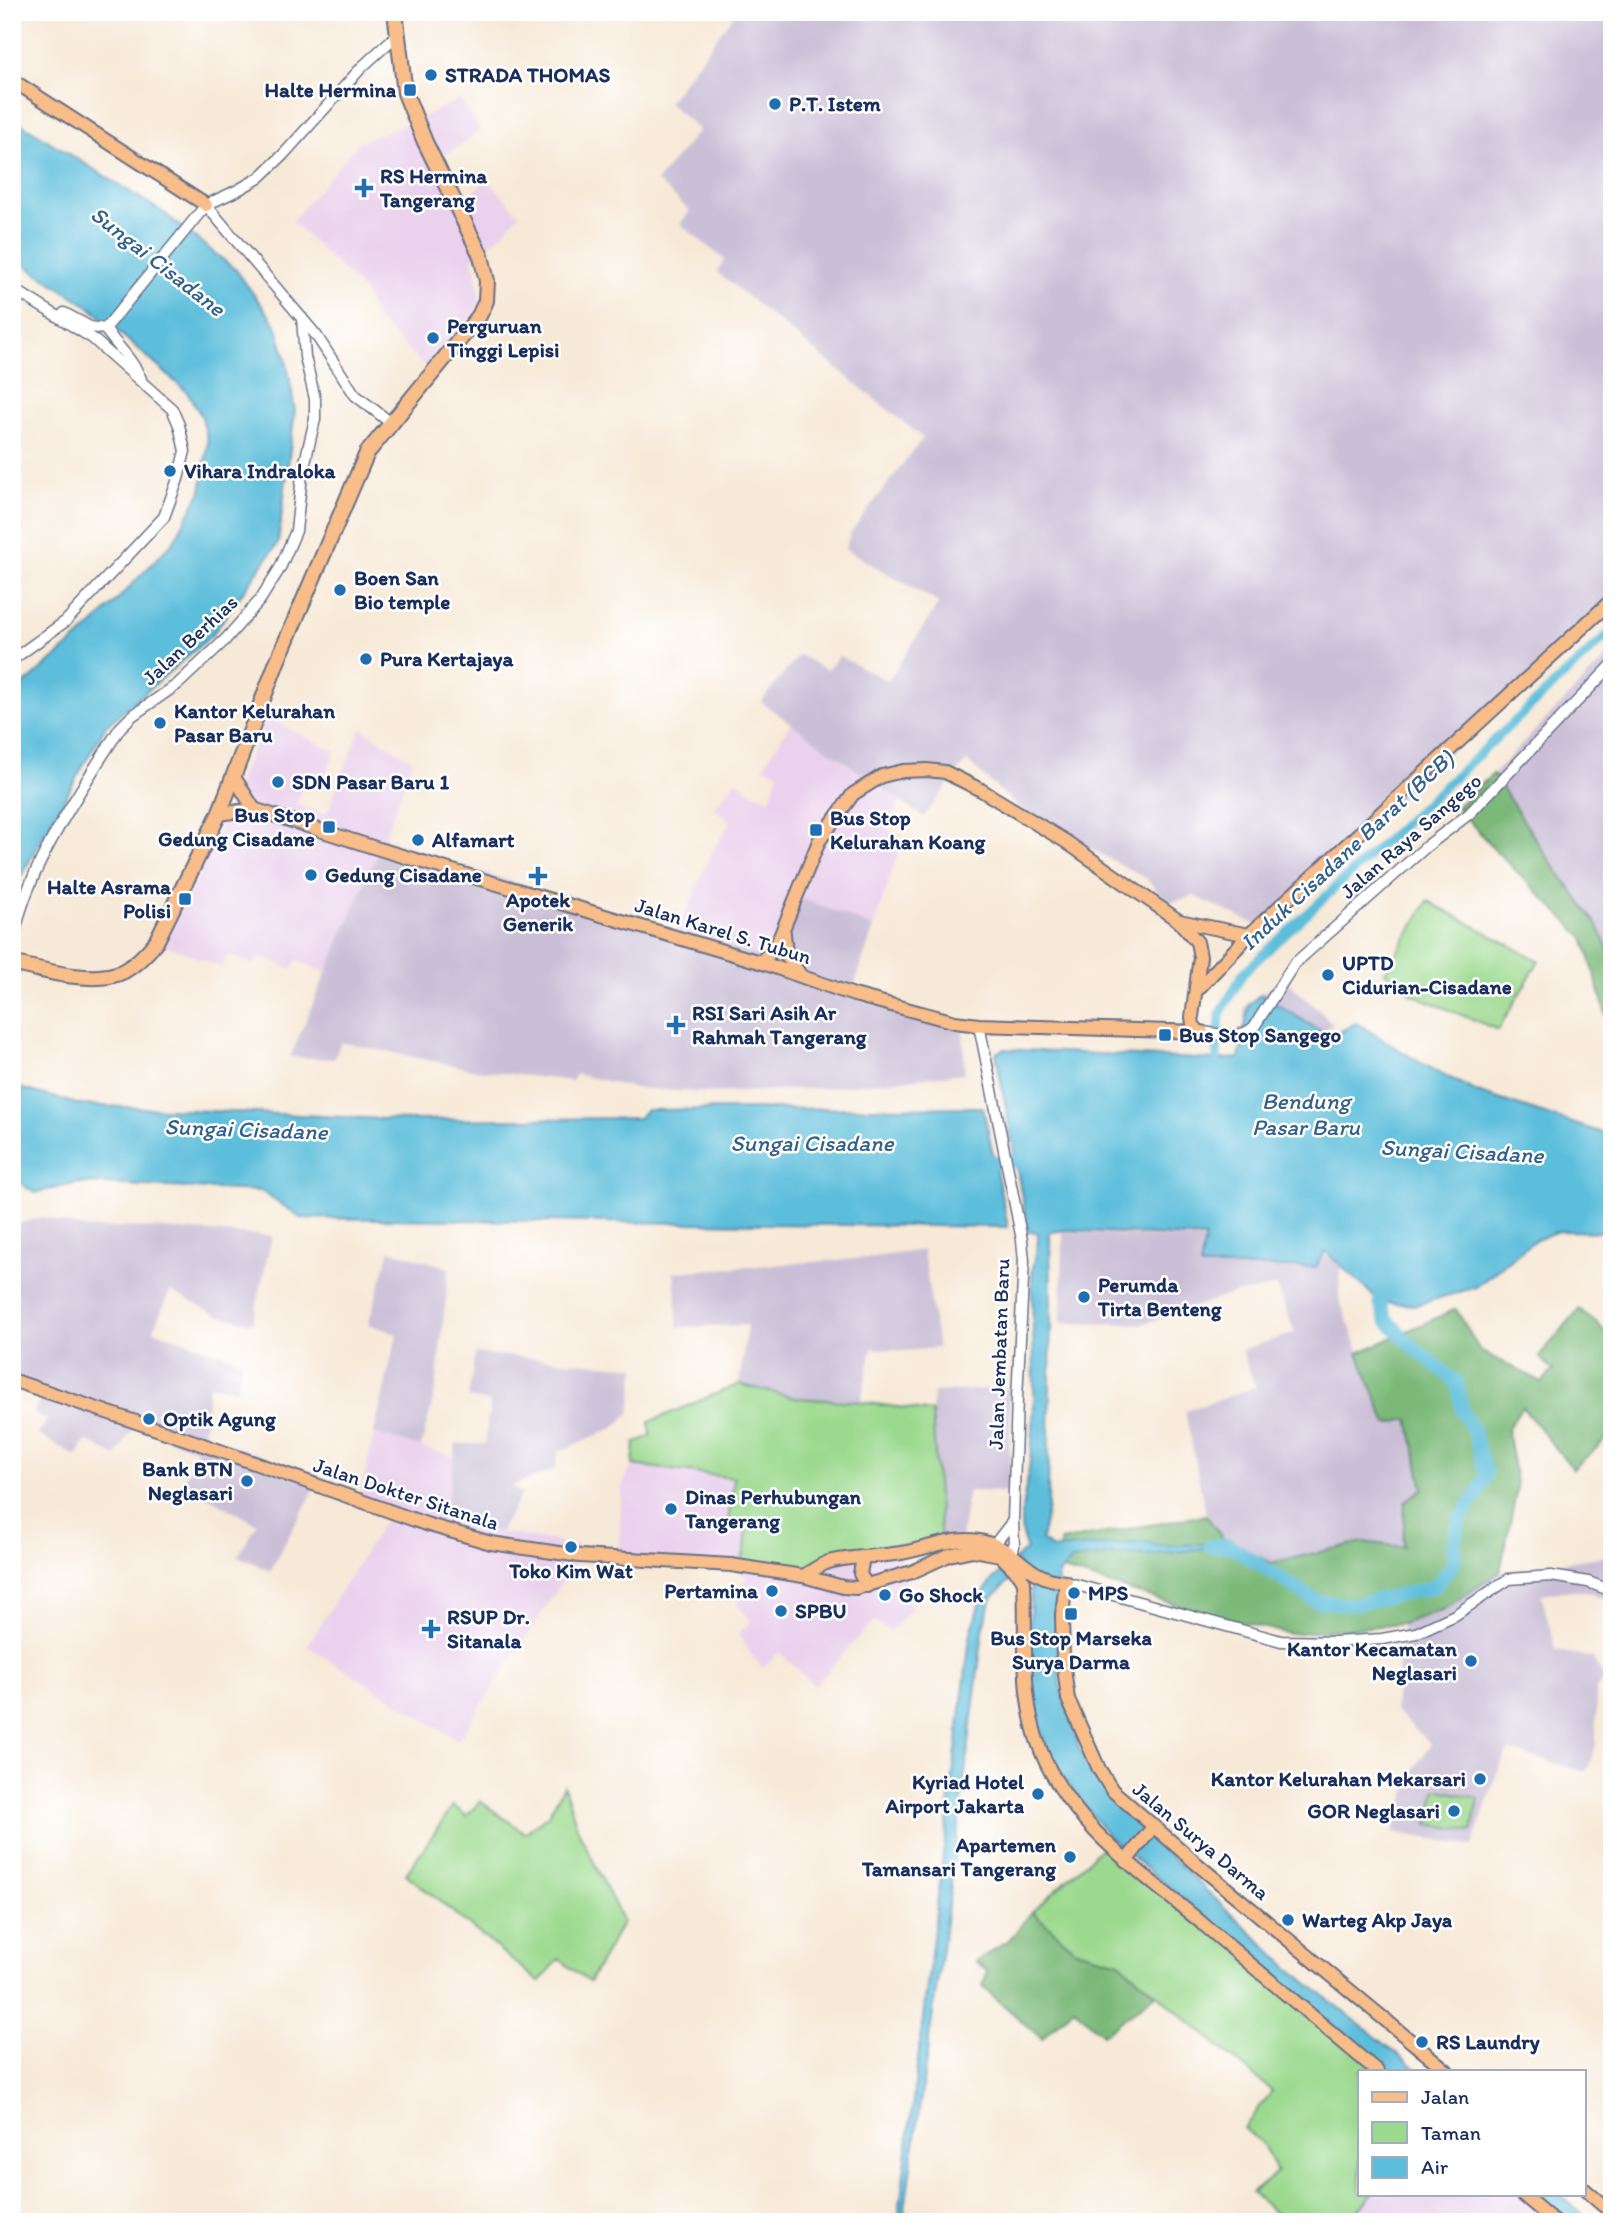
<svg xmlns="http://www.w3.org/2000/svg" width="1624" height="2234" viewBox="0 0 1624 2234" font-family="Itim,sans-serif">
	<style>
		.built { fill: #ead1ed }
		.industrial { fill: #cabfd7 }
		.green { fill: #9bd98e; stroke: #5b8476; stroke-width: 2 }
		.forest { fill: #7cb979; stroke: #4c746c; stroke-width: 2 }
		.water { fill: #5dbedb; stroke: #3c769c; stroke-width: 2 }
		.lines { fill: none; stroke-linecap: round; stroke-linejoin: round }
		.canal { stroke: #5dbedb; stroke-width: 9 }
		.river { stroke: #5dbedb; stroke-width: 14 }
		.minor-casing { stroke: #687088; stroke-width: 13 }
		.major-casing { stroke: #687088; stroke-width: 16 }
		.highway-casing { stroke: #687088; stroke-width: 18 }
		.minor { stroke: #fff; stroke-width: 10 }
		.major { stroke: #f8bd89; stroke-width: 12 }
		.highway { stroke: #f8bd89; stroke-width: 14 }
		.poi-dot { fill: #1f6fb2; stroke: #fff; stroke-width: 2.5 }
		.labels { text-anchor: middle; stroke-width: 5; stroke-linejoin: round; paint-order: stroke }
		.poi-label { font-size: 21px; font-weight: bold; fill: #1b2f5e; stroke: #fff; text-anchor: start }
		.street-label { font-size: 21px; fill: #1b2f5e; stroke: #fff }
		.water-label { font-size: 23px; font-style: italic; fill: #32618a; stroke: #fff }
	</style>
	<rect width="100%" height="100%" fill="#fff"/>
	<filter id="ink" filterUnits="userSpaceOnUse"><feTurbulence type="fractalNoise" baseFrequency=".0143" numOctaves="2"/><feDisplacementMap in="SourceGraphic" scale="14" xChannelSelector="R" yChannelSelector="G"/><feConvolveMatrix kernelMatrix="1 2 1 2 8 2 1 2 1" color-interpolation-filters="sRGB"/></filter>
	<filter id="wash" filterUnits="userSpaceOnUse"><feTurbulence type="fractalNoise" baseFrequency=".00686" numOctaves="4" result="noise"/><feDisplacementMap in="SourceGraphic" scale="28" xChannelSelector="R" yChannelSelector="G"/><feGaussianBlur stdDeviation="1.57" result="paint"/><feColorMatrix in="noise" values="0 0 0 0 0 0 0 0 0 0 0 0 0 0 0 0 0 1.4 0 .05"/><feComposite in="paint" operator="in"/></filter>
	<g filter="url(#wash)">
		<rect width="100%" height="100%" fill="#f7e9d7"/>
		<g class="built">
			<path d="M459,99l21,31 -17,14 -20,11 21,46 23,-22 32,35 -15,18 -32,27 5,14 3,32 -51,65 -53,-51 -12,-28 -72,-70 67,-79 54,-20z"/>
			<path d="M266,717l69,35 -14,34 -16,-6 -9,24 30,10 35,-86 52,33 -29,77 -58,135 -29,-13 -5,9 -33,-13 -4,9 -27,-11 -7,13 -58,-23 38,-73z"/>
			<path d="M791,723l109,78 -13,28 16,9 -29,89 -73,-29 -24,64 -100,-30 35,-80 19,-31 -17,-13 22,-28 16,12 18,7 9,-27 -16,-5z"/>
			<path d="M374,1433l81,24 -10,62 54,13 85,14 -17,29 -109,165 -151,-94 81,-131 -29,-14z"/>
			<path d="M633,1465l102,13 -7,45 171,31 12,55 -21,22 -16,-10 -60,65 -34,-34 -17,16 -14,-16 -10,-19 12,-11 -14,-18 9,-28 -10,-6 -118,-10 4,-75z"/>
			<path d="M1373,2194h167l4,10 23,18h-220z"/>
		</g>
		<g class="industrial">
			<path d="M736,12h876v590l-351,325 -67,-31 -26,7 -22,-25 -119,-63 -60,-54 -44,56 -162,-115 38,-47 28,15 12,-14 49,25 51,-78 -94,-54 6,-17 72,-94 -206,-166 8,-12 -45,-36 10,-13 -33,-30 42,-51 -31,-28z"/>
			<path d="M1612,652v305l-14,-31 -52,-71 -53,-81z"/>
			<path d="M384,838l76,28 317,96 24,-64 73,29 -24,70 113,33 2,43 -138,15 -117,5 -76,-5 -58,-14 -4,7 -96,-11 -135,-28 -7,17 -44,-2z"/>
			<path d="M1283,977l50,47 -29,24 -55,-3 -5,-37z"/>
			<path d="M42,1217l44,12 46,-2 140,9 -19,87 -33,-7 -50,-25 -17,39 89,31 -5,29 -28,-5 -6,50 118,42 -51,94 -32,-15 19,-32 -74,-41 15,-33 -64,-23 -18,29 -30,-15 -9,15 -39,-21 9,-15 -14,-7 9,-17 -30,-11v-154l7,-7z"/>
			<path d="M1063,1232l252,14 25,21 -1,31 47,126 23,-6 14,71 -18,12 -2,46 -40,-5 -91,21 -49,-24 -17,-24 -21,-104 71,-24 -15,-37 54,-17 -18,-47 -44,8 -91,30 -81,-1z"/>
			<path d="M390,1250l59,18 -13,120 -15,59 -47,-14 23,-99 -29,-10z"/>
			<path d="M923,1250l15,98 -33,3 -33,-3 -11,54 -66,-4 -56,-14 8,-59 -69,2 -4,-55 193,-14z"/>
			<path d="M475,1353l161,14 -6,46 -17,15 -55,24 -2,17 -45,17 11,8 -23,38 -54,-13 11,-75h29l5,-42 -22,-4z"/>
			<path d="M1010,1388v104l-42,-1 -7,48 -20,3 -9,-130 1,-20z"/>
			<path d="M1612,1551v45l-12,2 -8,-5 -18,-3 -33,4 15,56 37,8 11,21 -8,9v58l-10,26 -78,-22 -9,18 -27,78 -79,-14 22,-65 16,-23 -36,-33 7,-87 42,-15 56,-37 106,-16z"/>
		</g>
		<g class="green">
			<path d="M1428,901l111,60 -41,69 -85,-35 -28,-23z"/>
			<path d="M739,1384l56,14 66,4 71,10 9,130 -94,17 -44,17 -63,-10 5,-16 2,-24 -19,-4 6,-44 -101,-13 2,-22 16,-7 -2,-14z"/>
			<path d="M564,1786l14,44 45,92 -34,60 -30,-23 -20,23 -133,-108 47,-68 14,10 13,-15 45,32 23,-18z"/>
			<path d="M1436,1789l42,9 -6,33 -44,-7z"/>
			<path d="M1107,1843l77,62 61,44 141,122h-26v123h13l-26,28h-61l-34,-29 25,-20 -14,-28 -19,-17 28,-37 -153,-129 -43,-12 -44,-38z"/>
		</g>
		<g class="forest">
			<path d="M1493,774l53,81 52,71 14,31v78l-28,-97 -91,-90 -36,-41z"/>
			<path d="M1456,1309l24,42 62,31 11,-12 -14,-13 40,-48 16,12 17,18v95l-39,35 -51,-62 -15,22 10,59 -17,84 -56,37 -42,15 -113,10 -112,-29 -117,-36v-28l146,-26 17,24 49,24 91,-21 40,5 2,-46 18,-12 -14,-70 -22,5 -29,-71z"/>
			<path d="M1032,1912l44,38 43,12 37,32 -53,41 -29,-27 -32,31 -59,-52 4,-16 -12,-9 34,-22z"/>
		</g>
		<g class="water">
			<path d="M12,118l152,95 72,57 40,55 10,33 9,52 -17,133 -66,92 -107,92 -93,165v-197l81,-70 81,-84 27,-50 7,-49 -6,-25 -15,-25 -97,-85 -78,-50z"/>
			<path d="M1261,994l69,43 26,-14 65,40 56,29 135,44v96l-54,-1 -23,9 -59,47 -60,18 -36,-3 -55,-51 -9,16h-116l5,-29 -138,-8 -17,2 1,82 -3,193 -7,33 12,9 95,-7 8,4 67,-3 6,2 -75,10h-39l-43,5 -13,14 -3,19 4,92 20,65 42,61 167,157 130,103h-31l-279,-234 -59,-77 -22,-75 3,-98 -10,-18 -29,29 -8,26 -36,283 -45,315h-5l72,-586 12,-41 10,-15 35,-31c-11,-22 -4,-45 0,-68 12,-67 5,-137 5,-204 1,-15 7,-29 6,-44l-10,-2 -32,-178 8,-4 212,11 23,-2 10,-54z"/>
			<path d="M12,1086l69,19 325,15 232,-2 9,-8 336,-3 25,120 -707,-9 -40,-27 -183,-8 -43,10 -23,-15z"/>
			<path d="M1537,2194h22l32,28h-19z"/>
		</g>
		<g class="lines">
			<path class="canal" d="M1216,1071l4,-57 23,-41 369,-342"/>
			<g class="river">
				<path d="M976,1163l57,-3"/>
				<path d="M1210,1546l19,-1 87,56 36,4 82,-18 20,-23v-20l5,-24 16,-22 11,-23 -13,-45 -10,-17 -6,-30 -49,-41 -22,-23 -6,-17 3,-17"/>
			</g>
		</g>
	</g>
	<g filter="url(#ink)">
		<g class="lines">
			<g class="minor-casing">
				<g id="minor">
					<path d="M206,205l110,130 39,60 36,28"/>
					<path d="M12,288l80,50 80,71 7,16 6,26 -7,28 -14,38 -98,104 -54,39"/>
					<path d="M64,313l26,14 15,2"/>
					<path d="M105,329l101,-124 32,-15 21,-12 24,-23 79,-88 36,-33"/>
					<path d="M105,329c12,17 28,31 36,50"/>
					<path d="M13,963c-5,-70 70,-176 107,-235l12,-12 46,-32 47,-44 35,-40 20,-32 16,-37 6,-56 13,-56v-20l-10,-42 -3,-39"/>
					<path d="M979,1025l43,215 2,21 -7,137 -4,123 1,25 -2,9"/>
					<path d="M1202,1032c19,2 38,8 52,-5l40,-63 133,-118 42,-32 143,-149"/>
					<path d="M994,1545l18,-23"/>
					<path d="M1066,1582l215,59 54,1 47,-3 34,-6 39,-18 54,-36 42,-3 37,6 24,9"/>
				</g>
			</g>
			<g class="major-casing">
				<g id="major">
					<path d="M12,80l194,125"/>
					<path d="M234,777l20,32"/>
					<path d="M219,814l35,-5 125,40 381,113 94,33 101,27 24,3 223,7"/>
					<path d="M1179,921l70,14"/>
					<path d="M784,933l2,22 15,21"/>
					<path d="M760,962l15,-13 44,-108 34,-47 29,-18 21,-5 24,-1 18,2 36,18 84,51 114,80 18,21 3,15 -8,60 1,8 6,7"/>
					<path d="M1197,990l52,-55 363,-335"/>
					<path d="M12,1380l183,62 231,82 65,19 89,13 151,9 72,11 40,11 13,1 56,-16 37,-17 24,-5 27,5 20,20 4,7c3,57 -5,115 17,169 30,75 103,123 162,173 58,49 116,98 174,147"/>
					<path d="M863,1557l-3,17 7,12"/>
					<path d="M803,1576c9,-5 19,-13 29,-15 22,-5 46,-4 69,-8 31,-5 58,-20 90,-9 31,10 36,35 75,38l-4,33 1,45 5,39 31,70 13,21 85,74 250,207"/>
					<path d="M1126,1861l23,-29"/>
					<path d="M1584,2189l28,24"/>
					<path d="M1522,2194l33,28"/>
				</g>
			</g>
			<g class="highway-casing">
				<path id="highway" d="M12,963c30,7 84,23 112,8 13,-7 23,-18 32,-29l63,-128 58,-152 90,-209 112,-137 7,-15 1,-20 -6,-25 -56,-114 -20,-49 -10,-81"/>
			</g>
			<use href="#minor" class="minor"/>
			<use href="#major" class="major"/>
			<use href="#highway" class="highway"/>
		</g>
	</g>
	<g class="poi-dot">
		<circle cx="431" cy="75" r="7"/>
		<rect x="403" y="83" width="14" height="14" rx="3.5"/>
		<circle cx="775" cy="104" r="7"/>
		<path d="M360.5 177.5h7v7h7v7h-7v7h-7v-7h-7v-7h7z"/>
		<circle cx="433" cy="338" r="7"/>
		<circle cx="170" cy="471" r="7"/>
		<circle cx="340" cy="590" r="7"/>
		<circle cx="366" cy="659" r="7"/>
		<circle cx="160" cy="723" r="7"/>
		<circle cx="278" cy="782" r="7"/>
		<rect x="322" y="820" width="14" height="14" rx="3.5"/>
		<rect x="809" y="823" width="14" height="14" rx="3.5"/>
		<circle cx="418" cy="840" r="7"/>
		<circle cx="311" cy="875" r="7"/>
		<path d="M534.5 865.5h7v7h7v7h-7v7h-7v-7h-7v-7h7z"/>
		<rect x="178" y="892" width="14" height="14" rx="3.5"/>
		<circle cx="1328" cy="975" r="7"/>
		<path d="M672.5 1014.5h7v7h7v7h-7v7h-7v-7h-7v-7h7z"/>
		<rect x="1158" y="1028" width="14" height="14" rx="3.5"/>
		<circle cx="1084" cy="1297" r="7"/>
		<circle cx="149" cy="1419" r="7"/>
		<circle cx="247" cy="1481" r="7"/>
		<circle cx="671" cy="1509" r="7"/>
		<circle cx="571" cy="1547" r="7"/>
		<circle cx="772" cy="1591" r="7"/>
		<circle cx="1074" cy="1593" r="7"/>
		<circle cx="885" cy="1595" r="7"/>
		<circle cx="781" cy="1611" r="7"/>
		<rect x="1064" y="1607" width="14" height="14" rx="3.5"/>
		<path d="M427.5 1618.5h7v7h7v7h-7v7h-7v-7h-7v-7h7z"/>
		<circle cx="1471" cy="1661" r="7"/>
		<circle cx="1480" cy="1779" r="7"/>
		<circle cx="1038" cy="1794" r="7"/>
		<circle cx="1454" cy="1811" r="7"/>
		<circle cx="1070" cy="1857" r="7"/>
		<circle cx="1288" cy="1920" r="7"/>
		<circle cx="1422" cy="2042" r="7"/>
	</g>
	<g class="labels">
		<g class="poi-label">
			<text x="445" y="82">STRADA THOMAS</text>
			<text x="396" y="97" text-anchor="end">Halte Hermina</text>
			<text x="789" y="111">P.T. Istem</text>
			<text x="380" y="183">RS Hermina<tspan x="380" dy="24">Tangerang</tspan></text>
			<text x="447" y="333">Perguruan<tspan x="447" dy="24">Tinggi Lepisi</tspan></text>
			<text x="184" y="478">Vihara Indraloka</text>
			<text x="354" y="585">Boen San<tspan x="354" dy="24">Bio temple</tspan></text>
			<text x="380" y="666">Pura Kertajaya</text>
			<text x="174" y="718">Kantor Kelurahan<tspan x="174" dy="24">Pasar Baru</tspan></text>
			<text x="292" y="789">SDN Pasar Baru 1</text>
			<text x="315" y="822" text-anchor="end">Bus Stop<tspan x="315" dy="24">Gedung Cisadane</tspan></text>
			<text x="830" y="825">Bus Stop<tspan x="830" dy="24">Kelurahan Koang</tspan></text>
			<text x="432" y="847">Alfamart</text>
			<text x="325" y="882">Gedung Cisadane</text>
			<text x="171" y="894" text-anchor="end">Halte Asrama<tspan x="171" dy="24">Polisi</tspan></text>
			<text x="538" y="907" text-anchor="middle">Apotek<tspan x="538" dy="24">Generik</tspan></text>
			<text x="1342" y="970">UPTD<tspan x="1342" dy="24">Cidurian-Cisadane</tspan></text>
			<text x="692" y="1020">RSI Sari Asih Ar<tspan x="692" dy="24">Rahmah Tangerang</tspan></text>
			<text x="1179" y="1042">Bus Stop Sangego</text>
			<text x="1098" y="1292">Perumda<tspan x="1098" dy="24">Tirta Benteng</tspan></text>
			<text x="163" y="1426">Optik Agung</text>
			<text x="233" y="1476" text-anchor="end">Bank BTN<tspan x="233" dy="24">Neglasari</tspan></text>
			<text x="685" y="1504">Dinas Perhubungan<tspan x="685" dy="24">Tangerang</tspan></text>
			<text x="571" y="1578" text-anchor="middle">Toko Kim Wat</text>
			<text x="758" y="1598" text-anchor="end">Pertamina</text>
			<text x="1088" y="1600">MPS</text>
			<text x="899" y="1602">Go Shock</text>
			<text x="795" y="1618">SPBU</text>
			<text x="447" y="1624">RSUP Dr.<tspan x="447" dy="24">Sitanala</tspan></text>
			<text x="1071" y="1645" text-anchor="middle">Bus Stop Marseka<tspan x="1071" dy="24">Surya Darma</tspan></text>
			<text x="1457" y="1656" text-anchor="end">Kantor Kecamatan<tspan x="1457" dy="24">Neglasari</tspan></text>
			<text x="1466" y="1786" text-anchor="end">Kantor Kelurahan Mekarsari</text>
			<text x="1024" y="1789" text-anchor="end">Kyriad Hotel<tspan x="1024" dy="24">Airport Jakarta</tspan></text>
			<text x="1440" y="1818" text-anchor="end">GOR Neglasari</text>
			<text x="1056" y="1852" text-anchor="end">Apartemen<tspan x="1056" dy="24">Tamansari Tangerang</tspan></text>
			<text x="1302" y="1927">Warteg Akp Jaya</text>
			<text x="1436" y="2049">RS Laundry</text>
		</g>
		<g class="street-label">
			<text transform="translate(190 640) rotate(-43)" y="7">Jalan Berhias</text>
			<text transform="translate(1411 836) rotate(-41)" y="7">Jalan Raya Sangego</text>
			<text transform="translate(723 931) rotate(17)" y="7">Jalan Karel S. Tubun</text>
			<text transform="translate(999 1354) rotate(-88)" y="7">Jalan Jembatan Baru</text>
			<text transform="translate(406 1494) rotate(18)" y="7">Jalan Dokter Sitanala</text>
			<text transform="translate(1201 1841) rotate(40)" y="7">Jalan Surya Darma</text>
		</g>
		<g class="water-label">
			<text transform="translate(158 261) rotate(38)" y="8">Sungai Cisadane</text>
			<text transform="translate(1347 850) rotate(-43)" y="8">Induk Cisadane Barat (BCB)</text>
			<text x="1306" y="1109">Bendung<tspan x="1306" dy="26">Pasar Baru</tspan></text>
			<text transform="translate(246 1129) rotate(2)" y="8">Sungai Cisadane</text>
			<text x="812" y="1151">Sungai Cisadane</text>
			<text transform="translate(1462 1151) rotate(3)" y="8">Sungai Cisadane</text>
		</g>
	</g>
	<rect width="1624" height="2234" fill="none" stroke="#fff" stroke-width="42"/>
	<rect x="1358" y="2070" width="228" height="126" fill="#ffffff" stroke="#a4acbf" stroke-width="2"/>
	<rect x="1372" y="2092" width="35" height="10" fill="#f8bd89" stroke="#a4acbf" stroke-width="2"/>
	<text x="1421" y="2104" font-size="21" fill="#1b2f5e">Jalan</text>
	<rect x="1372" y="2122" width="35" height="21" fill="#9bd98e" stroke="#a4acbf" stroke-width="2"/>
	<text x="1421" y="2140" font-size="21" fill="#1b2f5e">Taman</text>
	<rect x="1372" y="2157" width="35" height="21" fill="#5dbedb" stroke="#a4acbf" stroke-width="2"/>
	<text x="1421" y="2174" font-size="21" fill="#1b2f5e">Air</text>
</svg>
